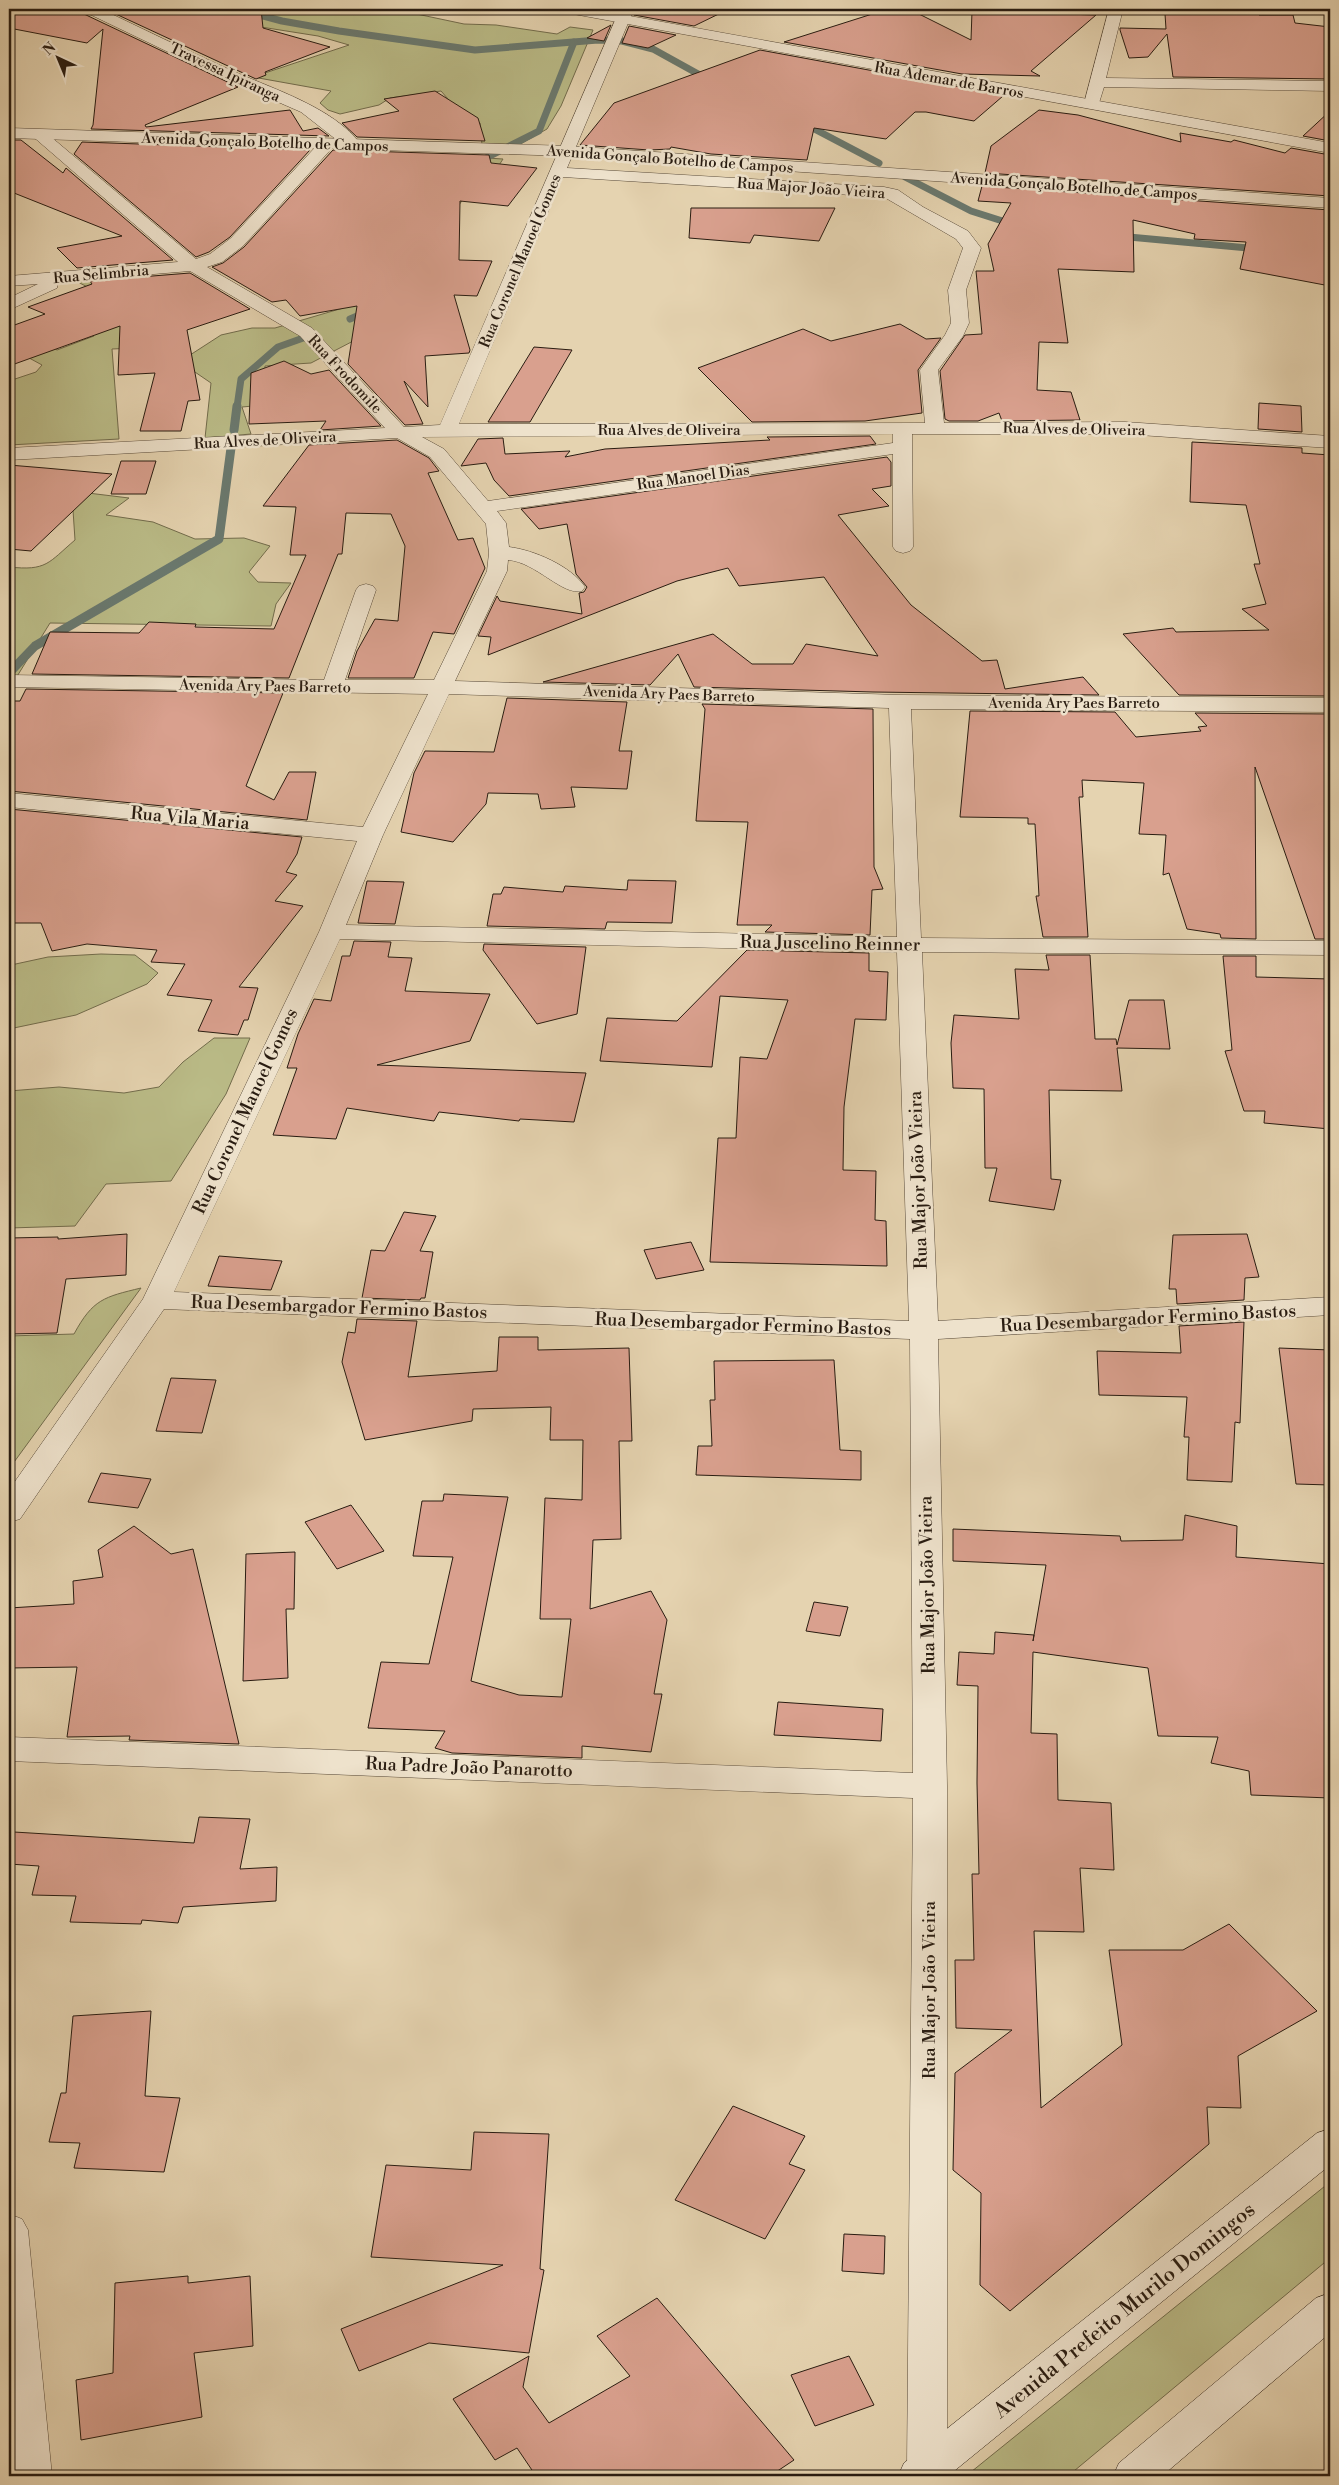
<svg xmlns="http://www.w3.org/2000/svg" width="1339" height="2485" viewBox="0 0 1339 2485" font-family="'Libre Bodoni',serif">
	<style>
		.green { fill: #babb87; stroke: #726c4c }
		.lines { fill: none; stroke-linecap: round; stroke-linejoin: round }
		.stream-far1 { stroke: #6a796f; stroke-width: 7 }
		.stream { stroke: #6a796f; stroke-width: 9 }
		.building { fill: #d9a08e; stroke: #291c11 }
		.minor-casing { stroke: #584a39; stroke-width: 1 }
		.tertiary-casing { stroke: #584a39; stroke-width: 1 }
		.secondary-casing { stroke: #291c11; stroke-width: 1 }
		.minor { fill: #eee2cc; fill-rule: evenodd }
		.tertiary { fill: #eee2cc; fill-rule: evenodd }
		.secondary { fill: #eee2cc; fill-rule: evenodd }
		.labels { text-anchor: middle; stroke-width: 5; stroke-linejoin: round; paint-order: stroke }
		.far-street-label { font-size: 15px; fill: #291c11; stroke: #eee2cc }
		.street-label { font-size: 18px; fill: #291c11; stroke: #eee2cc }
		.near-street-label { font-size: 21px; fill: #291c11; stroke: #eee2cc }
	</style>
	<rect width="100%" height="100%" fill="#e5d3b0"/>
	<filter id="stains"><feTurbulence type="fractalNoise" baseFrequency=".004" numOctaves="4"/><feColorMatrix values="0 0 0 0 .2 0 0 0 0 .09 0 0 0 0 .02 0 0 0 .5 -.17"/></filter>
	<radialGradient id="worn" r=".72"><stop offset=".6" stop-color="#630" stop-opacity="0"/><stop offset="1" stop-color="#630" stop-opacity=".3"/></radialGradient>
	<g class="green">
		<path d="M189,9h204l71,15 32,1 61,9 13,-7 23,3 -32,76 -14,23 -30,17 -35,-1 -2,-22 -36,-1 -14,-19 18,-4 -7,-8 -51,7 -11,7 -39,9 -12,-4 -8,-7 11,-12 -78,-14 96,-32 -31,-9 -57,-9z"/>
		<path d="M471,157l32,2 -9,14 -27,21 -17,23 -43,96 -96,50 -46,3v14l22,23 -45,4 9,27 -46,4 6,-55 -19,-13 -5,-13 34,-22 31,-7h23l68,-20z"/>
		<path d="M146,274l25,40 -13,33 -46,2 7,90 -110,6v-64l27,-9 6,-7 -33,-18v-4l22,-8 26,15 37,-14 -21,-11 51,-19 -50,-26z"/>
		<path d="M88,493l41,5 -23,17 47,7 42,17 49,-1 26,8 -21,26 9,10 33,1 -15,21 -5,22 -221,-3 -34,55h-7v-111c38,4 39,-4 66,-27l-2,-30z"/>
		<path d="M101,954l34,1 23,18 -11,11 -71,31 -67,14v-66l2,2 37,-8z"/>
		<path d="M214,1038h36l-24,56 -55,87 -65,3 -31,42 -66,2v-137l50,-4 65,6 35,-6 24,-25z"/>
		<path d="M141,1288l-132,181v-81l3,-4 -3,-1v-47l65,-2c19,-35 30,-37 67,-46z"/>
		<path d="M1330,2182v76l-262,218h-102z"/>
	</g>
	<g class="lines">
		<g class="stream-far1">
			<path d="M237,9l45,12 57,10 136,19 123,-10 24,1 31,8 56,31"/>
			<path d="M801,122l78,41"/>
			<path d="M476,163l63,-32 35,-89"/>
			<path d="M905,177l66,34 44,14"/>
			<path d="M1118,236l141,13"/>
			<path d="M350,319l19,-8"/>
			<path d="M237,407l4,-28 37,-32 28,-10"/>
		</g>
		<g class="stream">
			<path d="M234,430l3,-24"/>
			<path d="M11,671l24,-25 184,-107 12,-91"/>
		</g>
	</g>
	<g class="building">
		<path d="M9,9h72l3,5 154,73 -93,38 1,2 144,-17 13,21 15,-3 11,8 -238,-7 2,-4 10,-96 -16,14 -78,-15z"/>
		<path d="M105,9h156l2,19 67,19 -65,25 1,3 -10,4z"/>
		<path d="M642,9h87l-35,17 -60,-11z"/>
		<path d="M888,9h21l62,31 1,-29 124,4 -65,56 9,5 -78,-2 -178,-32z"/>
		<path d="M1258,12l1,3h34l2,8 35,4v52l-157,-2 -6,-43 -19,23 -19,1 -9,-28v-2l46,1 -1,-15z"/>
		<path d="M611,25l-7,16 -17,-3z"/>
		<path d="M629,26l47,9 -28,13 -26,-5z"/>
		<path d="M760,50l228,42 15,4 -29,25 -48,-9h-11l-29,27 -72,-11 -7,32 -96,-6 -40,-7 -1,2 -21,1 -69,-5 34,-42z"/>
		<path d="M435,91l43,27 7,23 -128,-4 -15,-14 57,-12 -15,-12z"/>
		<path d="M1039,110l39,5 103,27 -1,-9 51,9 3,-2 51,13 6,-5 39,7v41l-345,-23 6,-27z"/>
		<path d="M1330,111v30l-27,-5z"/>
		<path d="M9,140h12l42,33 3,-5 107,92 -96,8 -20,-20 65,-12 -113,-45z"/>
		<path d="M82,142l228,8 -80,87 -21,15 -13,5 -122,-103z"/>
		<path d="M333,150l156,5 2,8 46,5 -29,38 -48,-5 -1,59 33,1 -15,35 -23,-1 16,55 -1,3 -44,3 3,51 -24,-26 19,43 -18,1 -57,-61 9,-58 -57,10 -14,-16 -14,2 -60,-35 11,-4 21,-16z"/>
		<path d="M982,186l348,24v76l-90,-17 6,-27 -52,-3 1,-5 -62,-14 1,52 -76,-3 10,74 -29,-1 -2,48 34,2 9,28 -78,1 -3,-8 -21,8h-29l-4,-2 -5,-48 25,-36 17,-1 -6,-63h18l-6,-27 23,-41 -33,-2z"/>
		<path d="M691,208h144l-16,33 -65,-6 -4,8 -61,-5z"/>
		<path d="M190,273l60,36 -63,21 13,70 -12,1 -7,30h-41l15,-58 -37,2 2,-49 -111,40v-39l36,-13 -17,-7 64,-23 -2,-3z"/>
		<path d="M900,324l26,15 15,-1 -23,32 4,43 -57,8 -113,1 -54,-54 105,-39 28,12z"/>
		<path d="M534,347l38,3 -42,72h-42z"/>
		<path d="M284,361l27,13 18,-4 52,56 -61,4 6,-9 -77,3 2,-51z"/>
		<path d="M1259,403l42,3 1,26 -44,-3z"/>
		<path d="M870,436l6,8 -367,52 -15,-16 -8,-17 -25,3 17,-27 25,-1 2,16 65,-3 -5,6 40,-8 165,-9 -3,-3z"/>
		<path d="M397,440l32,18 10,13 -11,2 30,67 15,-2 12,30 -31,66 -21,-2 -19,46h-66l9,-27 18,-32 23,2 7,-75 -14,-32 -45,-1 -4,41h-4l-49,124 -257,-4 18,-42 89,1 10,-11 47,2 -1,3 79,2 32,-74h-16l6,-48 -33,-1 46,-61z"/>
		<path d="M1192,442l110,6v5l28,2v241l-151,-1 -56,-61 50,-6 3,4 93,-2 -27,-21 24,-5 -12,-40h6l-14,-59 -56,-3z"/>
		<path d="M887,457l4,5v24l-19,3 17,17 -51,9 73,90 71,56 15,-1 8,29 78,-12 16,18 -226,-3 -179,-5 -16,-33 -28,31 -107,-3 170,-48 39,30h41l13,-20 72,12 -54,-79 -85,9 -11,-18 -51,13 -189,74 3,-18 -13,-1 19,-40 3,5 82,13 -3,-21 5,-1 3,-5 -11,-13 -9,-50 -28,5 -18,-20z"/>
		<path d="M121,461h35l-10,33h-35z"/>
		<path d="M9,465l36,3 67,6 -81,77 -22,-2z"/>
		<path d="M26,689l257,4 -37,93 28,14 15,-28h27l-9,48 -298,-29v-90h11z"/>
		<path d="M507,698l120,4 -8,49h13l-5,38 -56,-2 4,20 -34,2 -3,-15 -50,-1 -2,11 -33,38 -52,-10 13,-59 11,-22 69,1z"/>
		<path d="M702,704l171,5 1,158 9,22 -11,1 -2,45 -105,-3 7,-7h-35l11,-103 -52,-1 9,-112z"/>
		<path d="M970,711l145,1 21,25 65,-6 -3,-4 9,-1 -12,-13 135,1v225h-15l-60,-172 1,172 -35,-1 -1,-4 -33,-5 -18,-56 -6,2 3,-40 -27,-1 5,-51 -62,-3 1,17h-4l9,140h-45l-7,-41h3l-4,-72h-7v-6l-68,-1z"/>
		<path d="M9,809l293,28 -5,17 -11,18 11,3 -22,26 28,5 -64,81 19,1 -10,32h-4l-6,15 -40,-4 14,-31 -45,-5 18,-31 -34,-2 6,-12 -70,-6 -35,7 -11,-28h-32z"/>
		<path d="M628,880l48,1 -4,42 -65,-1 -2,7 -118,-3 6,-32h8l3,-7 59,5 2,-6 62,4z"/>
		<path d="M367,881l37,1 -9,42 -37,-1z"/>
		<path d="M354,941l37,1 -3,15 24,1 -7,33 85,3 -20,47 -93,24 209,8 -12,49 -54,-3 -1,2 -80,-9 -5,9 -87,-13 -11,31 -63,-4 24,-67h-10l11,-34 16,-35 17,2 11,-45h8z"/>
		<path d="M484,944l102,3 -9,67 -40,10 -54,-74z"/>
		<path d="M747,950l122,3v18l19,1 -2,48 -31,-1 -11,88 -1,63 33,1 -1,49 11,1 1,45 -177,-4 8,-124h18l4,-81 27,2 21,-59 -68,-4 -8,71 -112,-6 7,-43 70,3z"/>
		<path d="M1046,955h44l5,84h21l1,6 12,-45h35l6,49 -53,-1 5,43 -73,-1 2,89 10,1 -7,30 -65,-9 8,-33h-12l-1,-79 -31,-1 -2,-45 3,-28 65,4 -4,-50 34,1z"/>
		<path d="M1223,956h33v21l74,2v150l-66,-6 1,-12h-21l-19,-60 7,-1z"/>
		<path d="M404,1212l32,4 -16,35 13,1 -8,46h-4l-1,2 -58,-2 9,-48 14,1z"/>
		<path d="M127,1234l-1,41 -60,4 -9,54 -48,1v-96l49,-1v2z"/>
		<path d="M1247,1234l12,43 -14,1 -1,22 -67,4 -1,-15h-7l4,-54z"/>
		<path d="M691,1242l13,28 -48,9 -12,-29z"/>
		<path d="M219,1256l63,5 -11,29 -63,-4z"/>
		<path d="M357,1319l60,2 -9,56 89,-6 2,-34h39v13l91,-2 3,93h-13l2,98 -28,1 -3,69 61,-18 16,29 -13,74h8l-11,58 -69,-6v12l-130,-5 -17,-5 10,-17 -77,-3 13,-66 48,2 24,-107 -40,-1 9,-55h21l1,-7 64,3 -37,184 48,14 43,2 9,-78h-31l5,-121 37,2 1,-60h-33l1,-33 -78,2 -1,12 -107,19 -23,-78 6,-30 7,1z"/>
		<path d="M1244,1322l-4,101 -5,-1 -3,60 -45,-2 2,-43h-5l3,-40 -88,-2 -2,-44 84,2 -2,-27z"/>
		<path d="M1279,1348l51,2v135l-34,-1z"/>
		<path d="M834,1360l6,90 21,1v29l-165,-5 2,-29h14l-2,-46h5l-1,-39z"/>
		<path d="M171,1378l45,2 -14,53 -46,-2z"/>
		<path d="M101,1473l50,6 -13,29 -50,-6z"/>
		<path d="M351,1505l33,46 -47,18 -32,-47z"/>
		<path d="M1185,1515l52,11 -1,31 94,7v179h-5l5,55 -79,-3 -2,-24 -38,-8 7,-26 -60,-1 -10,-68 -115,-16 -2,81 26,1 1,66 53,3 3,67 -34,-2 4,64 -50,-1 7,177 81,-63 -13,-95h74l46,-26 88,87 -79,45 3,52 -34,-1 2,37 -199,167 -30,-26 1,-92 -28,-23 2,-97 57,-43 -56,-2 -1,-68h19l-2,-86h7l-2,-91 1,-97 -21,-1 2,-33 35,2 1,-22 39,3 -1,6 13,-76 -93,-4v-32l167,7 1,5 62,-1z"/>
		<path d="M134,1526l37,28 22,-5 46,195 -110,-4 1,-4 -63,1 10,-70 -68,1v-60l65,-4 -1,-23 30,-4 -5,-27z"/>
		<path d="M295,1552l-1,57h-8l2,69 -45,3 3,-127z"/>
		<path d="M814,1602l34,5 -8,29 -34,-5z"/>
		<path d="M778,1702l105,7 -2,32 -107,-6z"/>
		<path d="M199,1817l51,2 -10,50 37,-2 -1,34 -93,6 -5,16 -36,-3 -1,4 -71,-2 6,-26 -44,-1 7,-29 -30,-2v-17l5,-15 180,11z"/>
		<path d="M151,2011l-6,85 35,2 -16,74 -90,-4 6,-25 -31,-1 12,-49h5l7,-77z"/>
		<path d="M733,2106l72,30 -16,28 16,6 -40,69 -90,-39z"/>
		<path d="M474,2132l75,2 -9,135 4,1 -15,83 -100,-10 -70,28 -18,-42 162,-64 -132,-8 15,-92 85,5z"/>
		<path d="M844,2234l41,2 -1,38 -42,-3z"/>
		<path d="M188,2276v7l62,-7 3,70 -59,7 8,64 -121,23 -5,-60 37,-7 2,-90z"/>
		<path d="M657,2298l137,162 -24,16h-234l-19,-28 -22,12 -42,-61 76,-43 -6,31 26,36 81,-47 -33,-40z"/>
		<path d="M849,2356l25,49 -59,21 -24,-51z"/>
	</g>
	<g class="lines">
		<g class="minor-casing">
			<g id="minor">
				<path d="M83,9h18c42,20 83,40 125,59 41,19 109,39 135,77l-8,5 -6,-2 -46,-36 -85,-37 -131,-63z"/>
				<path d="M620,9h14l-67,159 317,19 14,3 25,17 45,24 13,17 -15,42 3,33 -6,13 -25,34 6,53 181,-1 205,14v12l-205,-14h-213l1,113 -3,4 -7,2 -7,-2 -3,-4v-93l-396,57 9,12 3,24c25,3 62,19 76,40l-3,4c-20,5 -46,-29 -74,-31l-1,11 -52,110 445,14 430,3v14l-419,-3 10,229 409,3v14l-408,-3 16,369 392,-24v18l-392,24 9,447v683l-3,7h-34l-3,-7 6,-671 -904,-37v-24l904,36 -3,-434 -746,-30 -144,210 -11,3v-32l134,-191 176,-367 38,-91 -348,-34v-14l354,34 65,-133 -419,-7v-12l315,5 32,-90 3,-4 7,-2 7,2 3,4 -31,90h89l53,-109 2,-18 -3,-29 -56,-67 -33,-19 -388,22v-12l376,-20 -85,-92 -110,-65 -132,11 -1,6 -48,22v-12l29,-14 -29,2v-10l169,-14 -148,-128 2,-3h12l152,128 14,-5 21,-16 90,-97h12l2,3 -2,3 -90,99 -21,16 -15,5 105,61 92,99 36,-2zM563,177l321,20 72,42 7,9 -15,42 3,33 -6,12 -25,35 5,53 -466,1zM893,434v9l-405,58 -44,-52 -22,-12zM449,694l440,14 8,229 -551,-12 37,-90zM340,939l557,13 12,369 -735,-29z"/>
				<path d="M1109,9h14l-17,69 224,3v10l-226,-4 -5,16h-12l-2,-3z"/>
				<path d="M9,2214l13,5 6,11 24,246h-40l-3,-35z"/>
			</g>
		</g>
		<g class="tertiary-casing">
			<g id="tertiary">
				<path d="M561,9h30l739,134v10l-762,-140z"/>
				<path d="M9,128l558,18 763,52v10l-763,-52 -558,-18z"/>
			</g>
		</g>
		<g class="secondary-casing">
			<g id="secondary">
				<path d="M1330,2129v36l-382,311h-50l6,-13 413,-330z"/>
				<path d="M1330,2293v40l-168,143h-49l6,-13 197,-165z"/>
			</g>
		</g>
		<use href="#minor" class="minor"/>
		<use href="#tertiary" class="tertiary"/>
		<use href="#secondary" class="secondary"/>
	</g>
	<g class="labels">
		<g class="far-street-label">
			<text transform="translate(225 72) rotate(25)" y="5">Travessa Ipiranga</text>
			<text transform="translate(949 80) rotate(10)" y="5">Rua Ademar de Barros</text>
			<text transform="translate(265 142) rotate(2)" y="5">Avenida Gonçalo Botelho de Campos</text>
			<text transform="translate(670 159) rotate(4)" y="5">Avenida Gonçalo Botelho de Campos</text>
			<text transform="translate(1074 186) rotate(4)" y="5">Avenida Gonçalo Botelho de Campos</text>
			<text transform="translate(811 188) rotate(4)" y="5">Rua Major João Vieira</text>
			<text transform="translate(520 261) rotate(-67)" y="5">Rua Coronel Manoel Gomes</text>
			<text transform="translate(101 274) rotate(-5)" y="5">Rua Selimbria</text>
			<text transform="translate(345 374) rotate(47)" y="5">Rua Frodomile</text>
			<text transform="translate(1074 429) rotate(1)" y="5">Rua Alves de Oliveira</text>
			<text x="669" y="435">Rua Alves de Oliveira</text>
			<text transform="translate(265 440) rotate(-3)" y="5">Rua Alves de Oliveira</text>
			<text transform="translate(693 477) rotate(-8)" y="5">Rua Manoel Dias</text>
			<text transform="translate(265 686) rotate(1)" y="5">Avenida Ary Paes Barreto</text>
			<text transform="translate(669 694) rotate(2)" y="5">Avenida Ary Paes Barreto</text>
			<text x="1074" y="708">Avenida Ary Paes Barreto</text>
		</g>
		<g class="street-label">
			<text transform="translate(190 818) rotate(5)" y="6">Rua Vila Maria</text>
			<text transform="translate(830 943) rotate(1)" y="6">Rua Juscelino Reinner</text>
			<text transform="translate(245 1111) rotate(-65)" y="6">Rua Coronel Manoel Gomes</text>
			<text transform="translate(918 1180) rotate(-92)" y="6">Rua Major João Vieira</text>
			<text transform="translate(339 1307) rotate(2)" y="6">Rua Desembargador Fermino Bastos</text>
			<text transform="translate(1148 1318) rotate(-3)" y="6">Rua Desembargador Fermino Bastos</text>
			<text transform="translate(743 1324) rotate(2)" y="6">Rua Desembargador Fermino Bastos</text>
			<text transform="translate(927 1585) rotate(-91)" y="6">Rua Major João Vieira</text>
			<text transform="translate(469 1767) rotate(2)" y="6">Rua Padre João Panarotto</text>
			<text transform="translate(929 1990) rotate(-90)" y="6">Rua Major João Vieira</text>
		</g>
		<g class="near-street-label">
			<text transform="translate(1124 2310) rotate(-39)" y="7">Avenida Prefeito Murilo Domingos</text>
		</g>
	</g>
	<rect width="1339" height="2485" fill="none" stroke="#e5d3b0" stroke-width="30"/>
	<rect x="10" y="10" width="1319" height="2465" fill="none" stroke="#291c11" stroke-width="2.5"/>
	<rect x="15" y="15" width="1309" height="2455" fill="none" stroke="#291c11"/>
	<g transform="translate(58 58) rotate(316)" stroke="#eee2cc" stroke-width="4" paint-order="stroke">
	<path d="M0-4L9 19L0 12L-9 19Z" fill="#291c11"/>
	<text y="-8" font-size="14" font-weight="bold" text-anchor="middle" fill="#291c11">N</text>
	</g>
	<rect width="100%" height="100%" filter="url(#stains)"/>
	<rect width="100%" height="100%" fill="url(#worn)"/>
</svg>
